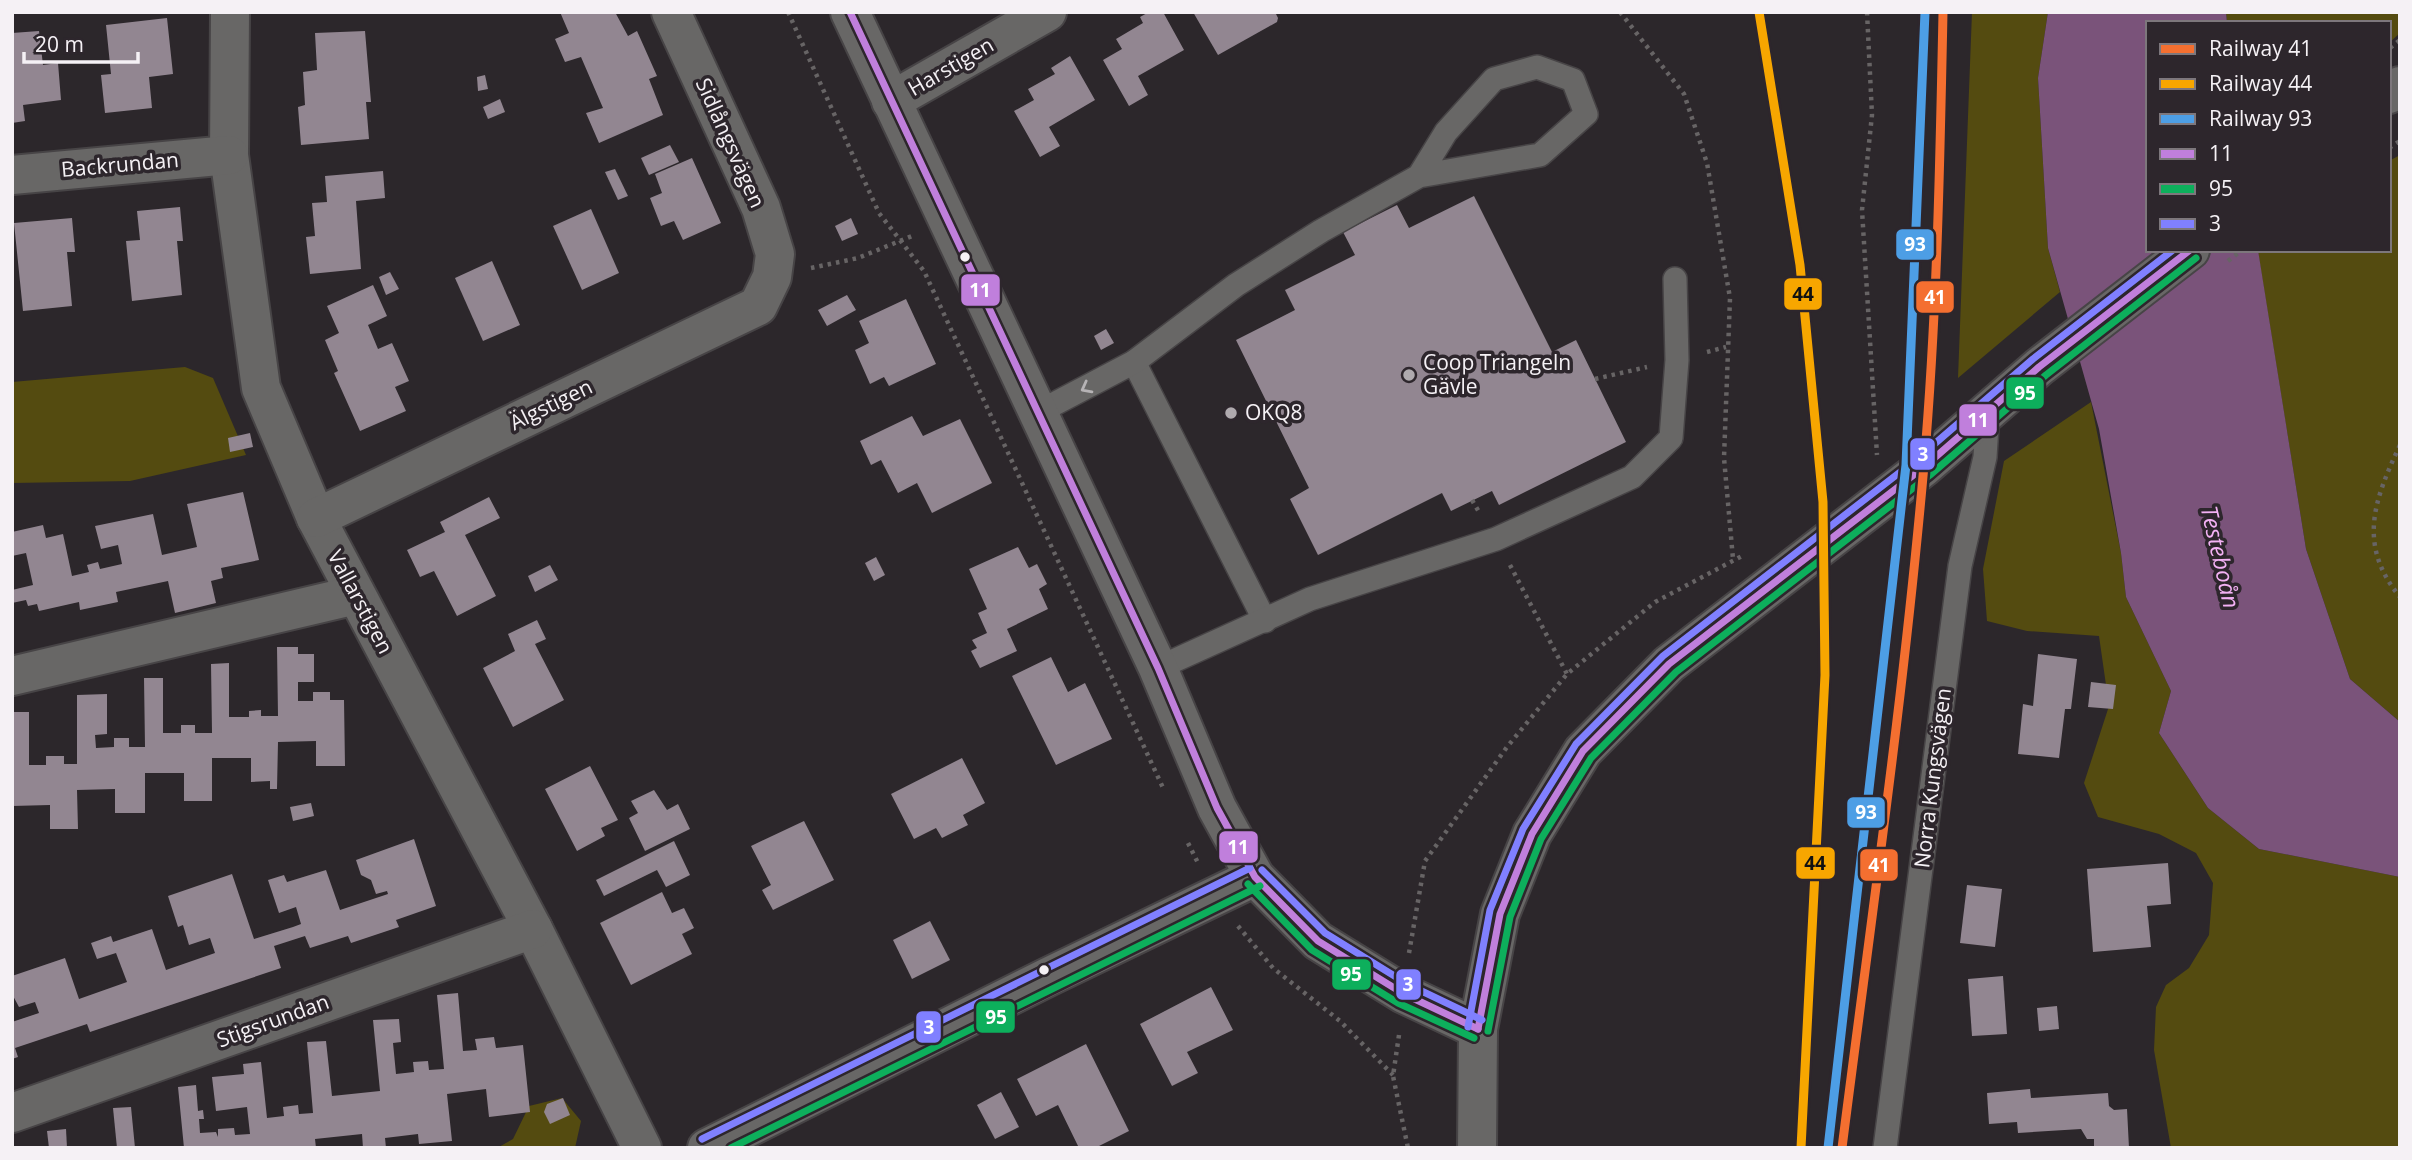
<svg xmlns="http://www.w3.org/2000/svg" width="2412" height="1160" viewBox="0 0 2412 1160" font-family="'Open Sans',sans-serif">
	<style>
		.forest { fill: #544b10 }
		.water { fill: #7a537a }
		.building { fill: #928691 }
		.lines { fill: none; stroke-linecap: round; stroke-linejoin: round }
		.service-casing { stroke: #474446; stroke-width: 26 }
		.minor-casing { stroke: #474446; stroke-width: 42 }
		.tertiary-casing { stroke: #474446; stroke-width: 42 }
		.path { stroke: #676465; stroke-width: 4.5; stroke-dasharray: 3.5 5; stroke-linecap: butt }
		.service { stroke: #686766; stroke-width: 23 }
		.minor { stroke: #686766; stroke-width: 38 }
		.tertiary { stroke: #686766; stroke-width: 38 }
		.bus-1-casing { stroke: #2d262c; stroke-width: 12 }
		.bus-2-casing { stroke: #2d262c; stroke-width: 12 }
		.bus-3-casing { stroke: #2d262c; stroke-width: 12 }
		.bus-1 { stroke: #c07fdc; stroke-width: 7 }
		.bus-2 { stroke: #0daf5c; stroke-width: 7 }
		.bus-3 { stroke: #8080ff; stroke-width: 7 }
		.rail-1-casing { stroke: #2d262c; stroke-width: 14 }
		.rail-2-casing { stroke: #2d262c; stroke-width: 14 }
		.rail-3-casing { stroke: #2d262c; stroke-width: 14 }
		.rail-1 { stroke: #f46f30; stroke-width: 9 }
		.rail-2 { stroke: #f7a600; stroke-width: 9 }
		.rail-3 { stroke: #4d9ee5; stroke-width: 9 }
		.oneway { stroke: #b6b3b5 }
		.bus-dot { fill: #f5f1f5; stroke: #2d262c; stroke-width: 2.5 }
		.poi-dot { fill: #afaaae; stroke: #2d262c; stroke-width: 2.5 }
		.labels { text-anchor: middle; stroke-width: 7; stroke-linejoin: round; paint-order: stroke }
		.street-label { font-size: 21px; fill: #f5f1f5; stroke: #2d262c }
		.poi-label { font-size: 21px; fill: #f5f1f5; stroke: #2d262c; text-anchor: start }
		.water-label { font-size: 23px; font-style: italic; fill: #f3b1f4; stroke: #2d262c }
		.line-badge { stroke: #2d262c; stroke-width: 2.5 }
		.badge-label { font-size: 19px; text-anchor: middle; font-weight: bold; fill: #fff }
		.pale-badge-label { font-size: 19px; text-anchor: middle; font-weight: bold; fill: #111 }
	</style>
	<rect width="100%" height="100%" fill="#2c272b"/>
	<g class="forest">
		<path d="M1972,12h76l-10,66 10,170 12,44 -102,86z"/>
		<path d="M2226,12h174v21l-11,10v-20h-162z"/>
		<path d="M2400,155v567l-50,-43 -44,-130 -48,-297 131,-2v-89z"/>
		<path d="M185,367l28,11 33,77 -116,26 -118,2v-101z"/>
		<path d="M2091,402l30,151 5,44 45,94 -12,42 49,75 51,41 141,28v271h-229l-17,-98 2,-43 10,-22 23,-17 20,-33 4,-52 -17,-30 -37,-19 -61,-17 -14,-34 25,-77 -10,-70 -72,-5 -40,-10 -4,-52 21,-108z"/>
		<path d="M562,1098l19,23 -6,27h-78l16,-9 16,-33z"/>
	</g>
	<path class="water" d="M2048,12h178l1,11h-79v227h110l48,299 44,130 50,43v155l-141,-28 -51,-41 -49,-75 12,-42 -45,-94 -5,-44 -22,-124 -51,-181 -10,-170z"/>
	<g class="building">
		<path d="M560,12h55l13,24 9,-5 20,45 -8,3 14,36 -64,28 -13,-30 17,-5 -22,-51 -16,5 -10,-23 14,-6z"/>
		<path d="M1149,12h14l21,38 -46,26 10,19 -19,11 -26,-46 19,-11 -6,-10 27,-16 -3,-6z"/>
		<path d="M1193,12h82l3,6 -1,4 -59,33z"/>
		<path d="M167,18l6,56 -24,3 3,31 -47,5 -4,-38 10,-1 -5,-49z"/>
		<path d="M39,31l4,34 15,-2 3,37 -38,5 2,16 -13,2v-90z"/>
		<path d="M365,31l6,71h-5l3,37 -68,6 -3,-38 7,-2 -2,-33 14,-2 -2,-37z"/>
		<path d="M1070,56l25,44 -46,27 11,19 -20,11 -26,-46 20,-11 -6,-11 27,-15 -4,-6z"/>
		<path d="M485,75l3,14 -10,2 -1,-14z"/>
		<path d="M500,99l5,13 -17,7 -5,-12z"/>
		<path d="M670,145l9,17 -30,13 -8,-17z"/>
		<path d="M692,158l29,65 -38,17 -9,-19 -13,5 -11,-28 12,-5 -7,-19z"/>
		<path d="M615,169l13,27 -10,4 -13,-28z"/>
		<path d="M383,171l2,27 -29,3 5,68 -51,5 -4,-37 9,-1 -3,-33 15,-1 -2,-26z"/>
		<path d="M1474,196l78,156 24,-12 50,102 -127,63 -7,-14 -41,20 -9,-18 -124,62 -28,-56 19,-11 -73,-148 59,-30 -10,-20 70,-35 -12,-23 54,-27 12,23z"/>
		<path d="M180,207l3,34h-6l5,54 -50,6 -6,-60 14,-1 -3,-29z"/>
		<path d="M591,209l28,64 -37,17 -29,-64z"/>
		<path d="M72,218l3,34h-8l5,54 -49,5 -9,-88z"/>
		<path d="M851,218l7,16 -16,7 -7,-15z"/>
		<path d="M492,261l28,64 -37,16 -28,-63z"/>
		<path d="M390,272l9,17 -13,6 -7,-18z"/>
		<path d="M373,285l14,31 -19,9 10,24 14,-6 17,38 -14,6 11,24 -46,20 -26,-58 4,-2 -13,-31 14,-7 -12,-27z"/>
		<path d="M847,295l9,15 -29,16 -9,-16z"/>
		<path d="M906,299l30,65 -47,22 -5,-9 -14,7 -15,-34 14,-7 -10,-22z"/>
		<path d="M1106,329l8,14 -13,7 -7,-14z"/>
		<path d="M912,416l11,20 37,-17 32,64 -60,30 -15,-30 -19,10 -17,-33 -10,5 -11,-24z"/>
		<path d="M250,433l3,14 -23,5 -2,-14z"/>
		<path d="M243,492l16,68 -38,8 2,10 -12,3 5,22 -41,10 -7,-32 -52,11 2,10 -38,8 -1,-8 -40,9 -2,-7 -9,2 -2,-6 -14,3v-13l21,-5 -7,-32 -14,3v-24l31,-7 3,13 17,-4 9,42 17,-4 -2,-7 11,-3 2,7 22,-5 -4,-19 -17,4 -6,-23 58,-12 9,41 35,-8 -10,-43z"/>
		<path d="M489,497l11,21 -35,17 31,61 -39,20 -23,-45 -14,6 -13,-27 38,-18 -5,-10z"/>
		<path d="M1018,547l11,21 8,-4 10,20 -8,5 9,20 -41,20 10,22 -37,17 -9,-17 6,-3 -5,-8 15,-7 -9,-20 9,-4 -18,-40z"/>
		<path d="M876,557l9,18 -11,6 -9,-18z"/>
		<path d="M550,565l8,15 -23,12 -7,-16z"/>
		<path d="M537,620l9,19 -11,5 29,56 -51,27 -30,-59 32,-17 -7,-17z"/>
		<path d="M277,647h21v7h16v28h-16v19h15v-9h17v8h14l1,66h-29v-25l-38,1 -1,47h-7v-8l-19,1v-24h-39v43h-28v-28h-39v40h-30v-24l-38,1 1,39h-28v-24l-38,1v-94h17v53h17v-9h18v8h13v-69l30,-1v40l-12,1 1,13 18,-1v-9h15v9h16l-1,-69h19v55h18v-8h14v8h17l-1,-69 18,-1v54h20v-6l12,-1v6h17z"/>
		<path d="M2038,654l39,5 -6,50h-6l-6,49 -41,-4 5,-50 10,2z"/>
		<path d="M1051,657l17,35 17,-9 27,56 -56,26 -44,-89z"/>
		<path d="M2091,682l25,3 -3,24 -25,-2z"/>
		<path d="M962,758l23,45 -22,12 5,10 -26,13 -6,-10 -22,11 -23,-45z"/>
		<path d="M590,766l28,54 -17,8 4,8 -28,15 -32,-62z"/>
		<path d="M654,790l13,20 11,-6 12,25 -45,22 -16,-33 9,-5 -7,-12z"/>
		<path d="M311,803l3,13 -21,5 -3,-14z"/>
		<path d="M804,821l30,59 -61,30 -11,-20 9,-5 -20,-39z"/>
		<path d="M414,839l22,67 -40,14 3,7 -48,16 -3,-7 -38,12 -5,-12 -31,10 7,22 -191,64 -3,-8 -72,24 3,9 -6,2v-37l27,-9 -4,-11 -16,5 -7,-13v-18l53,-18 14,41 48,-17 -11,-29 -19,6 -6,-16 20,-7 2,6 39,-13 14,41 49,-17 -5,-15 -21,7 -6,-20 -5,2 -10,-31 64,-22 22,65 39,-12 8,-3 -5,-17 -17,6 -11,-33 16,-5 3,7 39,-12 14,40 48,-16 -1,-3 -11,3 -5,-14 -10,-5 -5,-15z"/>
		<path d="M674,841l16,34 -24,12 -9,-17 -53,26 -8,-16z"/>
		<path d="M2168,863l3,41 -24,2 4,41 -58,5 -6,-83z"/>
		<path d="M1967,885l35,4 -7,58 -35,-4z"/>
		<path d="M662,892l10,21 12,-5 10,20 -12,6 10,20 -61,31 -31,-62z"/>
		<path d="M930,921l20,39 -38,19 -19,-39z"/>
		<path d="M2003,976l4,58 -35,2 -4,-57z"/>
		<path d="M1211,987l22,43 -46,22 11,21 -26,13 -32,-62z"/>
		<path d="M458,993l5,58 14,-1 -2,-11 19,-2 2,11 27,-3 7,67 -41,5 -3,-28 -39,5 5,47 -33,3 -1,-10 -33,4 1,10h-23l-1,-14 -47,5 1,9h-132l-6,-61 18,-2 2,26 5,-1 1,9h-5l1,14 16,-1 2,5v-8l16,-1 1,7 15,-1 -3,-27 -31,4 -4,-34 32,-3 -1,-10 18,-2 6,56 17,-2 -1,-9 15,-2 1,9 14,-1 -6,-71 19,-1 6,55 48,-5 -7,-71 26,-1 2,23 -8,1 3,31 18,-2 -1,-10 15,-1 1,9 15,-1 -7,-74z"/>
		<path d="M2057,1006l2,23 -20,2 -2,-23z"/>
		<path d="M1086,1044l43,87 -34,17h-16l-21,-43 -22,11 -19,-37z"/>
		<path d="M2030,1089l1,9 77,-5 1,13 5,4 13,-1 2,39h-35v-9h-7l-6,-10 -63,4 -1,-11 -28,2 -2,-31z"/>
		<path d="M1001,1092l18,35 -24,12 -18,-34z"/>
		<path d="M563,1098l7,17 -20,9 -6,-12 3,-8z"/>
		<path d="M131,1107l4,41h-18l-4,-40z"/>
		<path d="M66,1129l1,19h-18l-2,-17z"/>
	</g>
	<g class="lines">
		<g class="service-casing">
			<g id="service">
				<path d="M1134,362l131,259"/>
				<path d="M1037,413l97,-51 102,-77 85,-54 98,-55 121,-21 46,-41 -13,-34 -36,-13 -43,12 -48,53 -27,44"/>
				<path d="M1158,668l152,-69 186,-60 136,-62 39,-39 6,-78 -2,-81"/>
				<path d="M1885,1148l75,-582 25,-109 3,-47"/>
			</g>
		</g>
		<g class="minor-casing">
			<g id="minor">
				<path d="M230,12l-1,143 32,233 55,130 217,411 109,219"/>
				<path d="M891,101l156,-89"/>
				<path d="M12,175l217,-20"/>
				<path d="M316,518l442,-212 14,-29 3,-23 -14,-46 -90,-196"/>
				<path d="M12,676l344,-81"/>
				<path d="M12,1113l521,-184"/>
				<path d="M707,1148l341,-171 207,-100"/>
			</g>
		</g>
		<g class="tertiary-casing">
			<g id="tertiary">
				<path d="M850,12l308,656 59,140 38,69 63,64 86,53 74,35"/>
				<path d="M2389,94l11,-8"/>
				<path d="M1477,1148l1,-119 22,-115 32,-80 51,-83 86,-87 255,-197 115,-100 151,-117"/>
			</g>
		</g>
		<g class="path">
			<path d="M788,12l91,201 45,58 240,519"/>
			<path d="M1620,12l64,82 23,69 23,135 -6,160 9,101"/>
			<path d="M1867,12l5,103 -10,95 15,245"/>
			<path d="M2390,48l10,-8"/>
			<path d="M2389,148l11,-7"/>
			<path d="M2228,261l14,-11"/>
			<path d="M811,268l47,-10 54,-22"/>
			<path d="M1707,352l19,-5"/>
			<path d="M1595,379l52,-12"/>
			<path d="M2400,445c-26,55 -43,100 0,152"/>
			<path d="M1472,500l7,12"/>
			<path d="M1510,565l57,109"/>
			<path d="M1188,843l10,20"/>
			<path d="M1238,926l35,42 67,53 53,54"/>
			<path d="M1409,953l16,-92 82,-114 60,-73 88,-72 87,-46"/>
			<path d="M1399,1035l-6,41 15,72"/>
		</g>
		<use href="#service" class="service"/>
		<use href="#minor" class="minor"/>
		<use href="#tertiary" class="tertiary"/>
		<g class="bus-1-casing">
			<g id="bus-1">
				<path d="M850,12l308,656 59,140 38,69 63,64 86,53 74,35"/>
				<path d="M1478,1029l22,-115 32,-80 51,-83 86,-87 255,-197 115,-100 151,-117"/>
			</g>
		</g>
		<g class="bus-2-casing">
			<g id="bus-2">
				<path d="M1248,884l64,66 86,53 76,35"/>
				<path d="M1488,1031l22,-114 31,-78 50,-81 85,-86 254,-197 116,-100 150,-117"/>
				<path d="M731,1148l529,-262"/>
			</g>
		</g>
		<g class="bus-3-casing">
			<g id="bus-3">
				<path d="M1262,870l63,63 84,52 73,35"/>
				<path d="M1468,1027l22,-117 33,-81 53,-85 87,-88 254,-197 116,-100 140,-109"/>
				<path d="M702,1139l548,-271"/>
			</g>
		</g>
		<use href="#bus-1" class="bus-1"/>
		<use href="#bus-2" class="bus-2"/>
		<use href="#bus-3" class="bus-3"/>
		<g class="rail-1-casing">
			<path id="rail-1" d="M1842,1148c29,-228 62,-455 82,-683 13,-151 16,-302 19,-453"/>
		</g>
		<g class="rail-2-casing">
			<path id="rail-2" d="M1759,12l41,253 23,237 2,173 -24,473"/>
		</g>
		<g class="rail-3-casing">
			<path id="rail-3" d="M1828,1148l78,-683 19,-453"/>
		</g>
		<use href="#rail-1" class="rail-1"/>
		<use href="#rail-2" class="rail-2"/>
		<use href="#rail-3" class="rail-3"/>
	</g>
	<defs><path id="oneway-chevron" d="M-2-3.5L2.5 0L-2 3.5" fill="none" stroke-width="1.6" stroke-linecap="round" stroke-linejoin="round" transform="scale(1.75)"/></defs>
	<use class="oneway" href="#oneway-chevron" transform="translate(1086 388) rotate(152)"/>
	<g class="bus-dot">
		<circle cx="965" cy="257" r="6"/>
		<circle cx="1044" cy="970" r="6"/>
	</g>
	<g class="poi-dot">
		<circle cx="1409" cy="375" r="7"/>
		<circle cx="1231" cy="413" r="7"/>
	</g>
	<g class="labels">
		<g class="street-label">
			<text transform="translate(951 67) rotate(-30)" y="7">Harstigen</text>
			<text transform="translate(730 143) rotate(66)" y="7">Sidlångsvägen</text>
			<text transform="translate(120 165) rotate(-5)" y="7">Backrundan</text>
			<text transform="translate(551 405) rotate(-26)" y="7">Älgstigen</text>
			<text transform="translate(360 602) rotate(62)" y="7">Vallarstigen</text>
			<text transform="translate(1933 778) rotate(-83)" y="7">Norra Kungsvägen</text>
			<text transform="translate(273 1021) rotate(-20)" y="7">Stigsrundan</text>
		</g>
		<g class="poi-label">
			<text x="1423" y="370">Coop Triangeln<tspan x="1423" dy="24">Gävle</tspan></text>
			<text x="1245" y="420">OKQ8</text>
		</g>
		<g class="water-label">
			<text transform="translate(2220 557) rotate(77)" y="8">Testeboån</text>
		</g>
	</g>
	<g class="line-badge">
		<rect x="1895" y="228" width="40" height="33" rx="7" fill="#4d9ee5"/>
		<rect x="960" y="273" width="41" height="34" rx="7" fill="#c07fdc"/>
		<rect x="1783" y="277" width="40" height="34" rx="7" fill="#f7a600"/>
		<rect x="1915" y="280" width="40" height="34" rx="7" fill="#f46f30"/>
		<rect x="2005" y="376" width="40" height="34" rx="7" fill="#0daf5c"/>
		<rect x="1958" y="403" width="40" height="34" rx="7" fill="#c07fdc"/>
		<rect x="1909" y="437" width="27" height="34" rx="7" fill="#8080ff"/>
		<rect x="1846" y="796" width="40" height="33" rx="7" fill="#4d9ee5"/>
		<rect x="1218" y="830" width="41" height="34" rx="7" fill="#c07fdc"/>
		<rect x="1795" y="846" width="41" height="34" rx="7" fill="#f7a600"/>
		<rect x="1859" y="848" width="40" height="34" rx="7" fill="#f46f30"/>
		<rect x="1331" y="958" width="41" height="33" rx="7" fill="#0daf5c"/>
		<rect x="1395" y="968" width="27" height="33" rx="7" fill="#8080ff"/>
		<rect x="975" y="1000" width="41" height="34" rx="7" fill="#0daf5c"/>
		<rect x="915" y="1010" width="27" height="34" rx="7" fill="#8080ff"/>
	</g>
	<g class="badge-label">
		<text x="1915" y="251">93</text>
		<text x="980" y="297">11</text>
		<text x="1935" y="304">41</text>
		<text x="2025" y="400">95</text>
		<text x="1978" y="427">11</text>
		<text x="1923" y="461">3</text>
		<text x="1866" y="819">93</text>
		<text x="1238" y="854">11</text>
		<text x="1879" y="872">41</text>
		<text x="1351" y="981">95</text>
		<text x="1408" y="991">3</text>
		<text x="996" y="1024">95</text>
		<text x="929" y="1034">3</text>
	</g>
	<g class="pale-badge-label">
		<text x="1803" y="301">44</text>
		<text x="1815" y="870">44</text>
	</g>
	<rect width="2412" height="1160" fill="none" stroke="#f5f1f5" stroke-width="28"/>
	<rect x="2146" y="21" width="245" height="231" fill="#2d262c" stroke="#7d777c" stroke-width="2"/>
	<rect x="2160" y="44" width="35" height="10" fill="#f46f30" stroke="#7d777c" stroke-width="2"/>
	<text x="2209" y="56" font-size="21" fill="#f5f1f5">Railway 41</text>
	<rect x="2160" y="79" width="35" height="10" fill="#f7a600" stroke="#7d777c" stroke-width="2"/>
	<text x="2209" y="91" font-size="21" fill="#f5f1f5">Railway 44</text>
	<rect x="2160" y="114" width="35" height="10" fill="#4d9ee5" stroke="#7d777c" stroke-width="2"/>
	<text x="2209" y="126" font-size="21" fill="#f5f1f5">Railway 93</text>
	<rect x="2160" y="149" width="35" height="10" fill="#c07fdc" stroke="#7d777c" stroke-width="2"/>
	<text x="2209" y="161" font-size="21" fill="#f5f1f5">11</text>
	<rect x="2160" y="184" width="35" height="10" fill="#0daf5c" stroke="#7d777c" stroke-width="2"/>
	<text x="2209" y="196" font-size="21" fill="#f5f1f5">95</text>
	<rect x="2160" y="219" width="35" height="10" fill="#8080ff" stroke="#7d777c" stroke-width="2"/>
	<text x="2209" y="231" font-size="21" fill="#f5f1f5">3</text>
	<path d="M24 52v10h114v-10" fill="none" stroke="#f5f1f5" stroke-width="3.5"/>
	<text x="35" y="52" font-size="21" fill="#f5f1f5" stroke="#2d262c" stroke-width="5" paint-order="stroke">20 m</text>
</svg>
